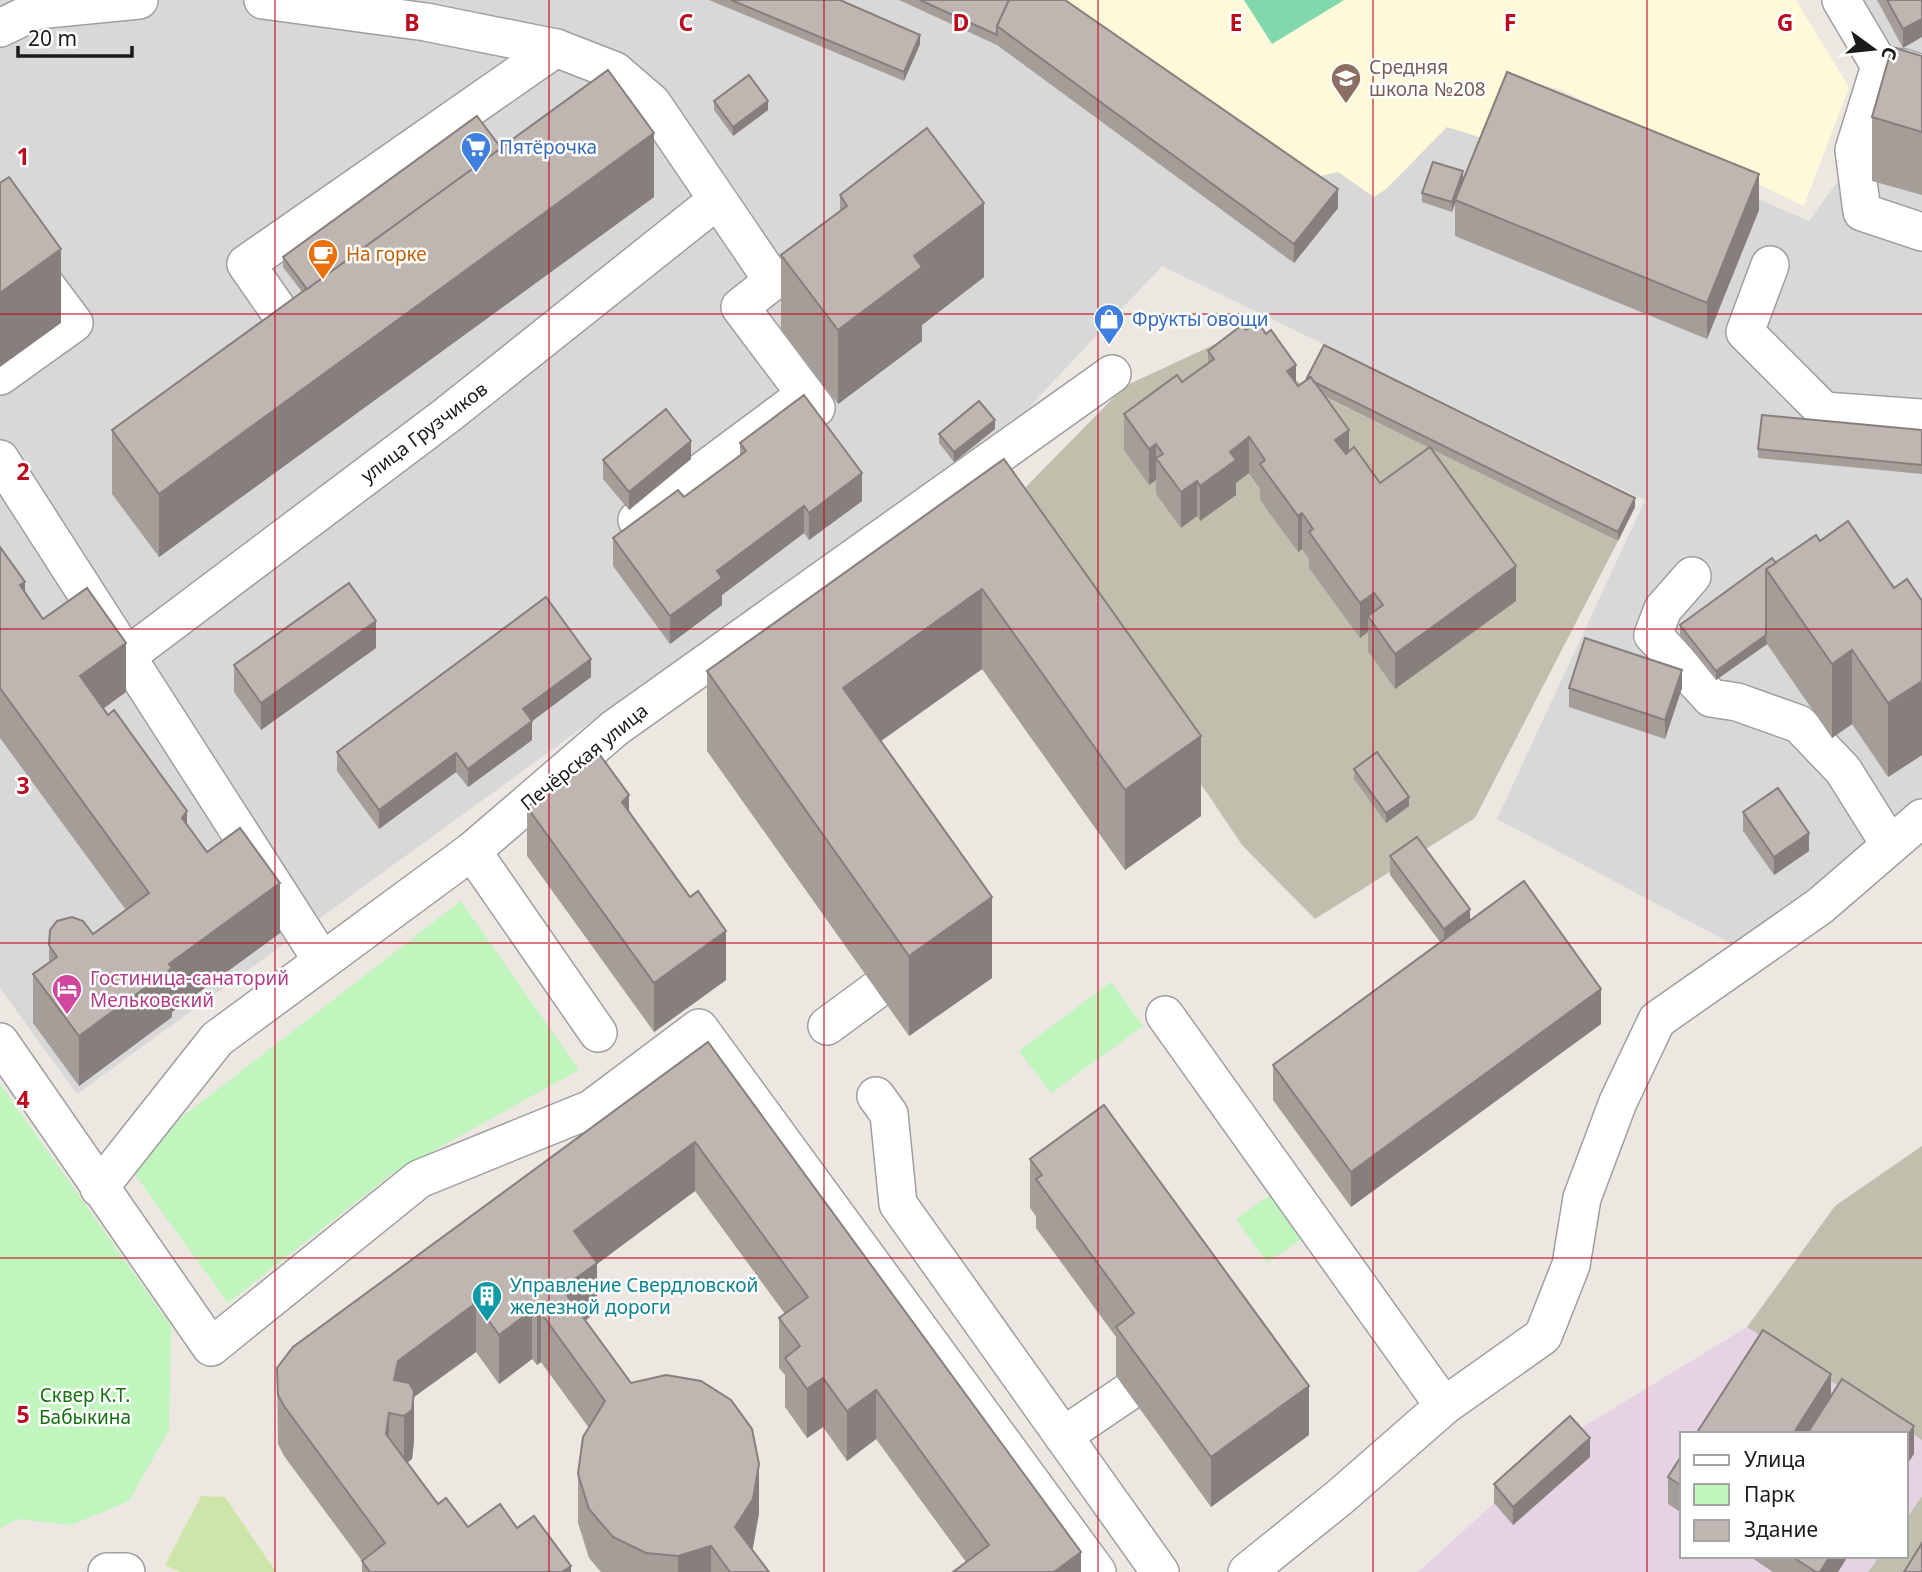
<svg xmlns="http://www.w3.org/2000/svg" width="1922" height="1572" viewBox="0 0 1922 1572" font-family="'Noto Sans',sans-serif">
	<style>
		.residential { fill: #d9d8d8 }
		.industrial { fill: #e5d3e4 }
		.education { fill: #fdf9d9 }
		.construction { fill: #c0bead }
		.grass { fill: #cde5a8 }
		.park { fill: #c0f6be }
		.pitch { fill: #82d8ad }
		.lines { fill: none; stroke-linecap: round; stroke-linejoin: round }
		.minor-casing { stroke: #9f9f9f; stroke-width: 40 }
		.minor { stroke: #fff; stroke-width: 37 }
		.wall { fill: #a59d98; fill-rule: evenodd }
		.shaded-wall { fill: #867f7c }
		.building { fill: #c0b6b1; stroke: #867f7c; stroke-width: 2 }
		.grid { fill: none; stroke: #bc0a1f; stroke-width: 2; stroke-opacity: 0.55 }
		.labels { text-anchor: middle; stroke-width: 5; stroke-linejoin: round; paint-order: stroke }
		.education-label { font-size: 19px; fill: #785e54; stroke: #fff; text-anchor: start }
		.shop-label { font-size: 19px; fill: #366cbe; stroke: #fff; text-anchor: start }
		.food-label { font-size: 19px; fill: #c56008; stroke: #fff; text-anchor: start }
		.street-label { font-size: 19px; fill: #1b1b1b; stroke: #fff }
		.hotel-label { font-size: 19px; fill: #b23c85; stroke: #fff; text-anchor: start }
		.culture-label { font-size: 19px; fill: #0d838f; stroke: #fff; text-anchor: start }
		.park-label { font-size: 19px; fill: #137110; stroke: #fff }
		.grid-label { font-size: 23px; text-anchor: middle; font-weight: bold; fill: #bc0a1f; stroke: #fff; stroke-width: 5; stroke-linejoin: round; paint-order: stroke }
	</style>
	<rect width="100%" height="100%" fill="#ece7e1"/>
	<path class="residential" d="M0,0h1168l369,104 272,117 81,-112 -66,-109h98v806l-173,147 -252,-134 148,-319 -483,-234 -157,167 -343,237 -585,424 -77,-106z"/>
	<path class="industrial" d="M1747,1327l175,113v56l-16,23v-85h-224v122h198l-12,16h-450l152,-137z"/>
	<path class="education" d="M1039,0h757l53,87 -45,119 -247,-118 -27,-3 -45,54 -38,-12 -61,62 -12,8 -36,-25 -39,9z"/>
	<g class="construction">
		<path d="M1235,335l72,53 311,153 -143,277 -160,101 -73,-74 -231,-343 114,-116z"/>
		<path d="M1922,1146v294l-175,-113 88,-121z"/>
		<path d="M1922,1496v76h-54l12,-16h26v-37z"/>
	</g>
	<path class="grass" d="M201,1496l24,1 51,75h-96l-15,-7z"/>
	<g class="park">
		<path d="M461,901l118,169 -186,103 -165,130 -103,-142z"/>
		<path d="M1111,982l32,44 -92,67 -32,-42z"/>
		<path d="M0,1084l171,242 -2,104 -40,71 -58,24 -53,-6 -18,9z"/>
		<path d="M1270,1195l31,44 -34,24 -31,-44z"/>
	</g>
	<path class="pitch" d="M1244,0h100l-72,44z"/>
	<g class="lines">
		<g class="minor-casing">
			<g id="minor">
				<path d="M263,0l163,22 130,26 59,23 37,32 121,178 -33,26 76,101"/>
				<path d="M1841,0l39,66 23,2 19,6"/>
				<path d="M0,28l37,-18 102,-10"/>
				<path d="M1880,66l-26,84 8,62 60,20"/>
				<path d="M1770,265l-25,67 79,79 98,7"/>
				<path d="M290,327l-44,-63 310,-216"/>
				<path d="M0,376l74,-53 -42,-56"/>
				<path d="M0,459l321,500"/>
				<path d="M637,520l168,-125"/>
				<path d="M1692,576l-29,33 -10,26 58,63 26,4 62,22 44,46 47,75"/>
				<path d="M127,656l319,-240 270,-215"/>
				<path d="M472,851l126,182"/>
				<path d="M1165,1015l279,391"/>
				<path d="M827,1026l49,-36"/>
				<path d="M0,1042l211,305 208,-168 172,-70 108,-81 398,544"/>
				<path d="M876,1096l13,18 9,90 262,368"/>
				<path d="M99,1188l118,-149 255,-188 143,-123 497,-354"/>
				<path d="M1063,1436l65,-44"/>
				<path d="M107,1572h19"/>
				<path d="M1247,1572l93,-75 104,-91 99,-70 28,-71 11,-67 36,-96 39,-82 163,-114 102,-88"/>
			</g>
		</g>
		<use href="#minor" class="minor"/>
	</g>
	<g class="wall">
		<path d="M709,0h131l80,44 -16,37z"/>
		<path d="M899,0h166l273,208 -44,55 -297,-218z"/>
		<path d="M1877,0h45l-19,48z"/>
		<path d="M1922,56v139l-50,-14v-64z"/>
		<path d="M714,101l54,9 -35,26 -19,-26z"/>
		<path d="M501,148l153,49 -495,360 -47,-63v-64l190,-138 -19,-25v-10z"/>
		<path d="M1463,180l296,30 -52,129 -252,-103v-33l-3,9 -30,-10v-9z"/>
		<path d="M840,195l144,82 -62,48v16l-84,63 -57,-75v-74l59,-44z"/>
		<path d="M1208,351l88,33 2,2 9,-7 328,128 -17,34 -187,-92 85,152 -121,88 -27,-38v-19l-8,6 -51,-70v-9l-7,-10 -4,3 -38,-52v-11l-11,-16 -13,10v12l-36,26 -3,-5 -16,12 -25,-34v-14l-7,5 -25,-35v-36l58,-32 26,-18zM1324,396l105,52 -49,35 -31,-32z"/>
		<path d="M995,429l-41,33 -15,-19v-9z"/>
		<path d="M1922,430v44l-164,-16v-9z"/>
		<path d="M740,443l122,58 -53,39 -5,-7 -82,62v10l-52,39 -57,-78v-28l71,-41 56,-42z"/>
		<path d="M691,459l-62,51 -26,-31v-19z"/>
		<path d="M1004,459l197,357 -76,54 -143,-201 -101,72 111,237 -83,58 -202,-285v-80z"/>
		<path d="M1820,541l74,47 28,13v154l-34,22 -36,-53 -20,14 -65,-94 -51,36 -36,-45v-10l96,-62z"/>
		<path d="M0,547l25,45 18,27 83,73 -23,17 104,143 73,81 -108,79v5l-93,69 -46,-63v-49l16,-12v-17l44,-11 33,-24 -126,-172z"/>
		<path d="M376,648l-115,82 -27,-38v-27z"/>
		<path d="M591,677l-59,44v19l-64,47 -12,-15 -77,57 -42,-58v-19z"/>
		<path d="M1569,688h113l-17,51 -96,-32z"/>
		<path d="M1354,769l55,37 -23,17 -32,-44z"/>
		<path d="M527,807l102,5 97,168 -72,52 -127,-176z"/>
		<path d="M1743,812l66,39 -35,24 -31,-44z"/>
		<path d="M1390,856l211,168 -250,183 -78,-107v-35l167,-123 -50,-67z"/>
		<path d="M708,1042l373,530 -115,-10 -90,-123 -29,22 -24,-34 -16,11 -22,-31v-32l-6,-7v-50l6,-4 -90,-123 -98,73v48l-12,8 46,63 128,130 -7,36 17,23h-168l-12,-14 -11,-35v-49l11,-46 -48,-66 -4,3 -5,-6 -33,25 -23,-32 -62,45v44l-2,18 -5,4 31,41 30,23 49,1 54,44h-209v-11l-78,-105 -6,-12 -1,-76z"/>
		<path d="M1030,1159l279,276 -98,72 -95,-131v-39l-80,-109v-12l-6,-8z"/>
		<path d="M1682,1455v58l-14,-9v-27z"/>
		<path d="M1590,1457l-77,68 -19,-22v-19z"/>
		<path d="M1749,1556h99l-10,16h-65z"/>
	</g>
	<g class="shaded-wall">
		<path d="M1922,19v18l-19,11v-19z"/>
		<path d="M920,35v9l-16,37v-9z"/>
		<path d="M768,101v9l-35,26v-9z"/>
		<path d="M654,133v64l-495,360v-63z"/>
		<path d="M1463,171v10l-11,31v-10z"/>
		<path d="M1759,174v36l-52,129v-36z"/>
		<path d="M1338,189v19l-44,55v-19z"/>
		<path d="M984,203v74l-62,48v16l-84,63v-74l76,-74z"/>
		<path d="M61,249v74l-61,44v-74z"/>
		<path d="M1296,365v35l-9,-29z"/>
		<path d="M995,420v9l-41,33v-10z"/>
		<path d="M1349,430v35l-14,-25z"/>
		<path d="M1249,437v36l-13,10v12l-36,26v-35l30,-34z"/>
		<path d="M691,441v18l-62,51v-18z"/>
		<path d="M1156,444v36l-7,5v-36z"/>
		<path d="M862,473v28l-53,39v-27z"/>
		<path d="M1197,481v35l-16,12v-36z"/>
		<path d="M1635,498v9l-17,34v-9z"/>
		<path d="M804,506v27l-82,62v10l-52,39v-28l47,-45z"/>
		<path d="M1302,513v36l-4,3v-36z"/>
		<path d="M1516,566v35l-121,88v-35z"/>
		<path d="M25,582v49l-5,-46z"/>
		<path d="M982,589v80l-139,99v-80z"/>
		<path d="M1374,593v30l-6,-7v16l-8,6v-35z"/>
		<path d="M376,621v27l-115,82v-27z"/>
		<path d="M1766,635l1,9 -51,36v-9z"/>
		<path d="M126,643v49l-46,33v-49z"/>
		<path d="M1852,650v74l-20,14v-74z"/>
		<path d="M591,659v18l-68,51v-19z"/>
		<path d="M1682,670v18l-17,51v-19z"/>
		<path d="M1922,681v74l-34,22v-74z"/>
		<path d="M532,721v19l-64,47v-18z"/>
		<path d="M1201,736v80l-76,54v-80z"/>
		<path d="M456,753v19l-77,57v-19z"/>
		<path d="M629,795v50l-7,-43z"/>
		<path d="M1409,797v9l-23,17v-10z"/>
		<path d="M187,811v49l-5,-42z"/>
		<path d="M1809,833v18l-35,24v-18z"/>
		<path d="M280,883v50l-108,79v5l-93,69v-50l90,-72z"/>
		<path d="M992,897v81l-83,58v-80z"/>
		<path d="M1470,909v19l-26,19v-18z"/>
		<path d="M726,931v49l-72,52v-49z"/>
		<path d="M1601,989v35l-250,183v-35z"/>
		<path d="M695,1142v49l-98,73v48l-27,20 -5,-46 9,-55z"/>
		<path d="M476,1303v49l-62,45v44l-2,18 -8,6v-49l-10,-36 4,-19z"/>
		<path d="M532,1310v49l-33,25v-49z"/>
		<path d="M541,1313v49l-4,3v-49z"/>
		<path d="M1831,1374v27l-21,33h-17z"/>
		<path d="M823,1378v49l-16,11v-49z"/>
		<path d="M1309,1386v49l-98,72v-50z"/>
		<path d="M876,1390v49l-29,22v-50z"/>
		<path d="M389,1413v49l-3,-28z"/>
		<path d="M1914,1426v28l-8,12v-27z"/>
		<path d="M1590,1438v19l-77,68v-18z"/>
		<path d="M759,1464v49l-6,35 -15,24 -3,-45z"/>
		<path d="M711,1546v26h-33v-16z"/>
		<path d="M1081,1552v20h-27z"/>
		<path d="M1830,1556h18l-10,16h-18z"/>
		<path d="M571,1566v6h-9z"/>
	</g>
	<g class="building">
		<path d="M731,0h109l80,35 -16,37z"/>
		<path d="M920,0h89l-12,26v9z"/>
		<path d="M1009,0h56l273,189 -44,55 -297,-218z"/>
		<path d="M1887,0h35v19l-19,10z"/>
		<path d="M1892,47l30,9v76l-50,-15z"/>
		<path d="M608,70l46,63 -495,361 -47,-64z"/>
		<path d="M1507,72l252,102 -52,129 -252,-103z"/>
		<path d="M749,75l19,26 -35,26 -19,-26z"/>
		<path d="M477,116l24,32 -194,141 -24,-32z"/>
		<path d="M927,128l57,75 -70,53 8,11 -84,63 -57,-75 66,-49 -7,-11z"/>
		<path d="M1433,162l30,9 -11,31 -30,-9z"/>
		<path d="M9,177l52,72 -61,44v-110z"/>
		<path d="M1258,322l8,12 5,-4 25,35 -9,6 11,15 13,-9 38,53 -14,10 11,14 8,-7 26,36 50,-36 86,119 -121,88 -27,-38 15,-11 -9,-12 -14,10 -51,-71 4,-3 -11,-16 -4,3 -38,-52 5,-4 -16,-23 -19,15 6,8 -36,26 -3,-5 -16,11 -25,-34 7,-4 -7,-10 -7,5 -25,-35 53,-39 5,7 32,-23 -6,-8 34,-26 4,5z"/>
		<path d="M1324,345l311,153 -17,34 -304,-150 -3,-5 -4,1z"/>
		<path d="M804,395l58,78 -53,40 -5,-7 -87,65 5,7 -52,38 -57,-78 65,-48 6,7 62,-46 -6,-8z"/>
		<path d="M979,401l16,19 -41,32 -15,-18z"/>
		<path d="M666,409l25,32 -62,51 -26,-32z"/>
		<path d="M1762,415l160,15v35l-164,-16z"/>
		<path d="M1004,459l197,277 -76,54 -143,-201 -139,99 149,209 -83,59 -202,-285z"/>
		<path d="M1848,521l46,67 13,-9 15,22v80l-34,22 -36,-53 -20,14 -66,-95 50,-34 4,6z"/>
		<path d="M0,547l25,35 -5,3 23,34 44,-31 39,55 -46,33 28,39 6,-5 73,101 -5,7 25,34 33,-24 40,55 -111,81 3,4 -93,68 -46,-62 24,-17 -8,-12 1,-15 7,-9 15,-4 11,4 10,13 56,-41 -149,-205z"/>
		<path d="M1772,558l4,5 -10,6v66l-50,36 -36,-46z"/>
		<path d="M349,583l27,38 -115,82 -27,-38z"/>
		<path d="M546,597l45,62 -68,50 9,12 -64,48 -12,-16 -77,57 -42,-58z"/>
		<path d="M1585,638l97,32 -17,50 -96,-32z"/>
		<path d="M1377,752l32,45 -23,16 -32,-44z"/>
		<path d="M600,755l29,40 -7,7 68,95 8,-6 28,40 -72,52 -127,-176z"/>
		<path d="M1778,788l31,45 -35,24 -31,-45z"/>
		<path d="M1417,837l53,72 -26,20 -54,-73z"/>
		<path d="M1524,881l77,108 -250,183 -78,-107z"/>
		<path d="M708,1042l373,510 -27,20h-101l36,-27 -113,-155 -29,21 -24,-33 -16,11 -22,-31 15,-12 -21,-28 29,-21 -113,-155 -121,89 23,32 -32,23 5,5 -4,3 65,89 35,-8 35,6 30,19 21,29 7,35 -6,35 -18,28 34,45h-39l-19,-26 -33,10 -32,-3 -33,-16 -24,-28 -11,-35 5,-37 22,-36 -64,-88 -4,3 -5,-6 -33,25 -23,-32 -78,58 -4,19 15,3 5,8 -2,19 -8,6 -15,-3 -3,21 52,70 8,-6 22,29 32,-23 17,24 17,-12 37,50 -9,6h-192l-8,-11 23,-18 -101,-137 -6,-11 -1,-27 16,-21z"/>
		<path d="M1104,1105l205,281 -98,71 -95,-130 18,-14 -98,-134 6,-4 -12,-16z"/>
		<path d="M1763,1330l68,44 -38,60h-97z"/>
		<path d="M1842,1379l72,47 -8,13v-5h-99z"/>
		<path d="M1570,1416l20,22 -77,69 -19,-23z"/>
		<path d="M1682,1455v31l-14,-9z"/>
		<path d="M1922,1543v29h-18z"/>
		<path d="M1791,1556h39l-10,16h-4z"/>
	</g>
	<path class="grid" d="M275,0v1572M549,0v1572M824,0v1572M1098,0v1572M1373,0v1572M1647,0v1572M0,314h1922M0,629h1922M0,943h1922M0,1258h1922"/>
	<defs>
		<g id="school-pin" transform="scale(1.575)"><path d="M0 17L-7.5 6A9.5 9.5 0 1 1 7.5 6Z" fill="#8d6e63" stroke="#fff"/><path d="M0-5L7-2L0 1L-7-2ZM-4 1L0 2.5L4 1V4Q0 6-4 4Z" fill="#fff"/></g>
		<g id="supermarket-pin" transform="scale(1.575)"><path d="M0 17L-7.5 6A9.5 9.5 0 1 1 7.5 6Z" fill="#3f7fe0" stroke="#fff"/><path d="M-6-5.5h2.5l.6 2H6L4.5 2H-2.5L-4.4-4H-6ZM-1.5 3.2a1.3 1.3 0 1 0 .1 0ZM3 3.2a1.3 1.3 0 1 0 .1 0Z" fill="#fff"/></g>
		<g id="cafe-pin" transform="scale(1.575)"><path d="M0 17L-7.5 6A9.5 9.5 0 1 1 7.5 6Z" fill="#e8710a" stroke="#fff"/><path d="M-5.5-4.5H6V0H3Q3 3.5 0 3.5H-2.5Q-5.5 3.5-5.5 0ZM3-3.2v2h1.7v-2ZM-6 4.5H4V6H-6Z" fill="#fff"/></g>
		<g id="shop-pin" transform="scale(1.575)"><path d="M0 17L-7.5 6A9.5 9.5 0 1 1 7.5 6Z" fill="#3f7fe0" stroke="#fff"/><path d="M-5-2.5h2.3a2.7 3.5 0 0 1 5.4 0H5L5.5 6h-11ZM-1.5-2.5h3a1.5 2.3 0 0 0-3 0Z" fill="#fff"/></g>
		<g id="hotel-pin" transform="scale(1.575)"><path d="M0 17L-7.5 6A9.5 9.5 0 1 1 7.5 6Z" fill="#d1479c" stroke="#fff"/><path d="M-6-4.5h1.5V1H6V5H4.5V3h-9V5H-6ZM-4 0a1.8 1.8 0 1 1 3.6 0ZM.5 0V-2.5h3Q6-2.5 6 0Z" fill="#fff"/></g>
		<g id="building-pin" transform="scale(1.575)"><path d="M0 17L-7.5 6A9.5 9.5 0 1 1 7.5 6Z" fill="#0f9aa8" stroke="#fff"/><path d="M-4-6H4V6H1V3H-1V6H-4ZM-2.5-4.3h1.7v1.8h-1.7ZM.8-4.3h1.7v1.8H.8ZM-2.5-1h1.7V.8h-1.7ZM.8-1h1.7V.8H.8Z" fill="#fff"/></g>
	</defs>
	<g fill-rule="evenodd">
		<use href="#school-pin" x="1346" y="78"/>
		<use href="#supermarket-pin" x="476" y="147"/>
		<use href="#cafe-pin" x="323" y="254"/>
		<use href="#shop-pin" x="1109" y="319"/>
		<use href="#hotel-pin" x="67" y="989"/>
		<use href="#building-pin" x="487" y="1296"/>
	</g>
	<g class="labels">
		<g class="education-label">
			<text x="1369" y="74">Средняя<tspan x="1369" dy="22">школа №208</tspan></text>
		</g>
		<g class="shop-label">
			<text x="499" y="154">Пятёрочка</text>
			<text x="1132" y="326">Фрукты овощи</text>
		</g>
		<g class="food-label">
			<text x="346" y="261">На горке</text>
		</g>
		<g class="street-label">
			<text transform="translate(424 432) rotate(-37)" y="7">улица Грузчиков</text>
			<text transform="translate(584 757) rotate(-39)" y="7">Печёрская улица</text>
		</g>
		<g class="hotel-label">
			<text x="90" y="985">Гостиница-санаторий<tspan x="90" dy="22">Мельковский</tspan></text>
		</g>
		<g class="culture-label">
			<text x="510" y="1292">Управление Свердловской<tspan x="510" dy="22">железной дороги</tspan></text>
		</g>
		<g class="park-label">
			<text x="85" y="1402">Сквер К.Т.<tspan x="85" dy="22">Бабыкина</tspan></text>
		</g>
	</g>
	<g class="grid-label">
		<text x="412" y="31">B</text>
		<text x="686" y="31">C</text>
		<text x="961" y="31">D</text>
		<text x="1236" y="31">E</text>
		<text x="1510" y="31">F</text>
		<text x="1785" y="31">G</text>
		<text x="23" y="165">1</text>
		<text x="23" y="480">2</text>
		<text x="23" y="794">3</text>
		<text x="23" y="1108">4</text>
		<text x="23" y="1423">5</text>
	</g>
	<rect x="1680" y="1432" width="228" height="126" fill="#ffffff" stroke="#a4a4a4" stroke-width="2"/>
	<rect x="1694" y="1455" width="35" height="10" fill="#ffffff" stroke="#a4a4a4" stroke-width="2"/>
	<text x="1744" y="1467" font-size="21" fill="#1b1b1b">Улица</text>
	<rect x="1694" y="1484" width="35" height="21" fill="#c0f6be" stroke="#a4a4a4" stroke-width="2"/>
	<text x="1744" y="1502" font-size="21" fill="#1b1b1b">Парк</text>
	<rect x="1694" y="1520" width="35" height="21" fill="#c0b6b1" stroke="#a4a4a4" stroke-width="2"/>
	<text x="1744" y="1537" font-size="21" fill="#1b1b1b">Здание</text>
	<g transform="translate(1873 49) rotate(105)" stroke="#ffffff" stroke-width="5" paint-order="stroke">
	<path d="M0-5L12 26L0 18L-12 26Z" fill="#1b1b1b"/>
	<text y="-10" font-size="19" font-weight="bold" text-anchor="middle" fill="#1b1b1b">С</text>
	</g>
	<path d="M18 46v10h114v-10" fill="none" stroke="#1b1b1b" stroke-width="3.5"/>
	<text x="28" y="46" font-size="21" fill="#1b1b1b" stroke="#ffffff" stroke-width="5" paint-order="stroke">20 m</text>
</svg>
